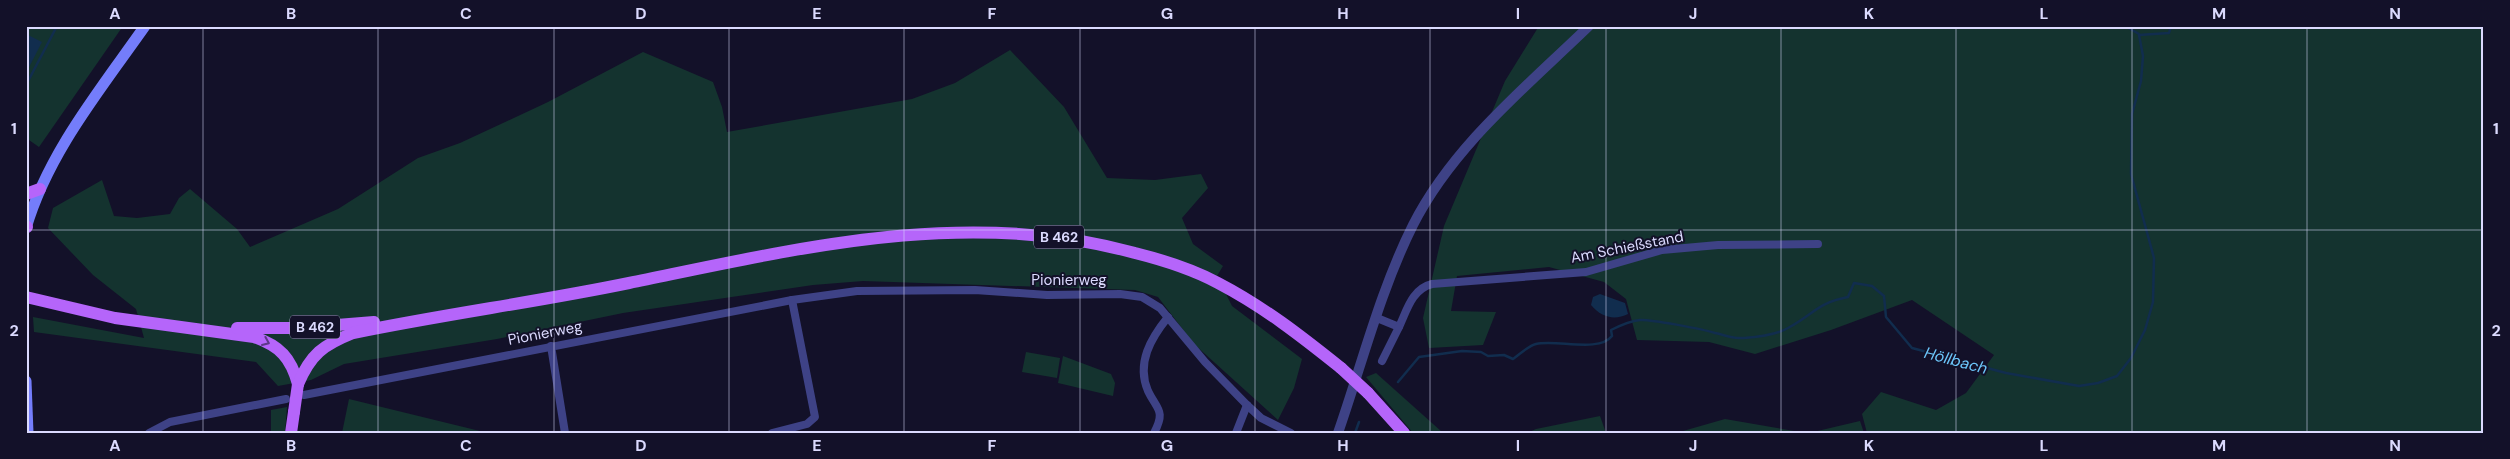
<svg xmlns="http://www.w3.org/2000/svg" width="2510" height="459" viewBox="0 0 2510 459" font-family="'DM Sans',sans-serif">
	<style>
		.green { fill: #14332f }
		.water { fill: #112d4e }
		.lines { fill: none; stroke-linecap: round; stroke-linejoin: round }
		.stream { stroke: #112d4e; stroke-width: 2.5 }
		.minor { stroke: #3e4286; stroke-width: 8 }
		.tertiary { stroke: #3e4286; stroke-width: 10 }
		.secondary { stroke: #747dfb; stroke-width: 11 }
		.primary { stroke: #b565fa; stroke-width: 12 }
		.primary-bridge { stroke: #b565fa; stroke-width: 12 }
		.oneway { stroke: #5c3787 }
		.grid { fill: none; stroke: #dbdafe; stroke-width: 1; stroke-opacity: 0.55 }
		.labels { text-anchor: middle; stroke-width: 4; stroke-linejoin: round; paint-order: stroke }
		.shield { fill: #131129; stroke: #9f9ebe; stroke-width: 1 }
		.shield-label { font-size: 14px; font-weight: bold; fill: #dbdafe }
		.street-label { font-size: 15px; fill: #dbdafe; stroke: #131129 }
		.water-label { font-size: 16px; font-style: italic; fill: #6cc6fa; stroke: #131129 }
		.neatline { fill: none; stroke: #dbdafe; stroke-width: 2 }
		.grid-label { font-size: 16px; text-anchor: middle; font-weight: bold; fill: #dbdafe }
	</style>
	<rect width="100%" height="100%" fill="#131129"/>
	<g class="green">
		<path d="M26,26h97l-84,121 -10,-7 -3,3z"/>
		<path d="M1539,26h945v407h-617l-5,-19 19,-22 55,18 30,-17 28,-38 -82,-55 -81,30 -76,24 -46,-12 -72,-2 -11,-41 -22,-17 -55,-15 -92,9 -6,35 45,1 -13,33 -54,3 -6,-30 21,-92 61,-145z"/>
		<path d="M1010,50l54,57 43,71 48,2 46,-6 7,14 -26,30 11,26 30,22 -6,10 15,30 70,53 -8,29 -16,32 -84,-76 -36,-47 -23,-7 -272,-9 -50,4 -190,28 -126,26 -153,25 -33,16 -33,6 -22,-24 -222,-30 -1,-15 111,21 -8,-29 -43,-34 -45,-47 5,-20 49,-28 12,36 23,2 33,-4 9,-16 11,-9 47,40 13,18 88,-38 80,-51 42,-15 88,-41 95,-50 70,30 9,25 5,25 185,-33 43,-16z"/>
		<path d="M1026,352l34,6 -3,20 -35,-6z"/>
		<path d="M1063,356l48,18 4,9 -2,13 -55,-13z"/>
		<path d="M1376,373l66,59 1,1h-30l-47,-56z"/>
		<path d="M349,399l139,34h-146z"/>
		<path d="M287,407l-2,26h-14v-23z"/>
		<path d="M1600,416l6,17h-79l9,-4z"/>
		<path d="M1725,419l81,14h-130z"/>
		<path d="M1860,421l4,12h-55z"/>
	</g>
	<g class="water">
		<path d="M26,34l16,8 -16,31z"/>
		<path d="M1600,294l25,9 3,11c-14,7 -27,3 -37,-9l2,-8z"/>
	</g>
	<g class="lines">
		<g class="stream">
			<path d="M2125,26l14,8"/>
			<path d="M26,85l31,-59"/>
			<path d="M1398,382l21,-25 43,-6 19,1 7,4 16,-1 9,4c7,-5 15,-13 23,-15 20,-5 63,9 76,-8l-1,-6c8,-4 19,-9 29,-10 10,-1 62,9 75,13 10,2 18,6 29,5 14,-1 32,-3 44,-10 26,-14 29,-25 60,-31l6,-14 18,3 12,10 2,21 26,31 94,25 73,13 19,-3 19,-7 14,-18 14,-28 8,-28 1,-44 -23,-84 1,-60 9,-33 2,-25 -4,-21 30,-2 2,-7"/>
			<path d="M1355,433l4,-11"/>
		</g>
		<g class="minor">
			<path d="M1377,318l22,9c8,-17 13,-38 33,-43l154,-12 76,-22 56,-5 100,-1"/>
			<path d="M551,346l14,87"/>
			<path d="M1382,361l17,-34"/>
			<path d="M304,395l488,-95 65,-9 118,-1 72,5 73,-1 22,3 18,11 45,54 42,43 14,13 30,15"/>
			<path d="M149,433l21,-11 116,-23"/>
			<path d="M772,433l35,-9 8,-7 -23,-117"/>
			<path d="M1154,433c12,-23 3,-23 -6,-42 -12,-28 3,-53 20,-74"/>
			<path d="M1236,433l11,-28"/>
		</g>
		<path class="tertiary" d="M1338,433c24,-69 42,-142 75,-208 40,-79 113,-138 176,-199"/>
		<g class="secondary">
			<path d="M26,228c22,-75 74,-138 119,-202"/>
			<path d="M26,381l2,52"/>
		</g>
		<g class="primary">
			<path d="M26,194l14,-5"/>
			<path d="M26,226l1,1"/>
			<path d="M26,297l89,21 139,19c26,9 37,21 44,47"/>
			<path d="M237,328h63l74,-6"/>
			<path d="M298,384c13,-30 25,-39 55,-51 92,-19 184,-31 276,-50 167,-34 337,-77 506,-30 28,7 57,16 83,30 46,24 83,53 123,85"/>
			<path d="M1368,393l36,40"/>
			<path d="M291,433l3,-21"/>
		</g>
		<g class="primary-bridge">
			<path d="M1341,368l27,25"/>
			<path d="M294,412l4,-28"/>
		</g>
	</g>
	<defs><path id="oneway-chevron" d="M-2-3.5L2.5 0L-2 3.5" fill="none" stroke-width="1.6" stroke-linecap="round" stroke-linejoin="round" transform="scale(1.25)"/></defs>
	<use class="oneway" href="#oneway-chevron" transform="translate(266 342) rotate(23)"/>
	<path class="grid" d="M203,26v407M378,26v407M554,26v407M729,26v407M904,26v407M1080,26v407M1255,26v407M1430,26v407M1606,26v407M1781,26v407M1956,26v407M2132,26v407M2307,26v407M26,230h2458"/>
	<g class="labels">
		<g class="shield">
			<rect x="1034" y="225.5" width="50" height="23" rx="4"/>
			<rect x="290" y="315.5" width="50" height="23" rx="4"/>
		</g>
		<g class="shield-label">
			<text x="1059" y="242">B 462</text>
			<text x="315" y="332">B 462</text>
		</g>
		<g class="street-label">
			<text transform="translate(1627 247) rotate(-11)" y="5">Am Schießstand</text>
			<text x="1069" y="285">Pionierweg</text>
			<text transform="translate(545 333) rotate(-11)" y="5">Pionierweg</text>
		</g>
		<g class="water-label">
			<text transform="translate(1956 360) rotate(15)" y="6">Höllbach</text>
		</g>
	</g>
	<rect width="2510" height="459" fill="none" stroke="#131129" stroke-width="55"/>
	<rect x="28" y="28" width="2454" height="404" class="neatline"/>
	<g class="grid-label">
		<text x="115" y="19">A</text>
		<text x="291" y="19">B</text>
		<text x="466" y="19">C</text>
		<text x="641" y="19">D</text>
		<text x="817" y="19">E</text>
		<text x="992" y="19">F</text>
		<text x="1167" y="19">G</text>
		<text x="1343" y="19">H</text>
		<text x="1518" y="19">I</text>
		<text x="1693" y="19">J</text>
		<text x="1869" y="19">K</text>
		<text x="2044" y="19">L</text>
		<text x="2219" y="19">M</text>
		<text x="2395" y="19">N</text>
		<text x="14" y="134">1</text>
		<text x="2496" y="134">1</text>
		<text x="14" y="336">2</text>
		<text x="2496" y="336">2</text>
		<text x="115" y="451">A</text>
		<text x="291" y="451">B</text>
		<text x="466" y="451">C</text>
		<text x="641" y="451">D</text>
		<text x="817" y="451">E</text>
		<text x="992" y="451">F</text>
		<text x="1167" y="451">G</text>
		<text x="1343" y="451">H</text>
		<text x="1518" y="451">I</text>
		<text x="1693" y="451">J</text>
		<text x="1869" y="451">K</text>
		<text x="2044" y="451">L</text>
		<text x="2219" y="451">M</text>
		<text x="2395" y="451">N</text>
	</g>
</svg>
